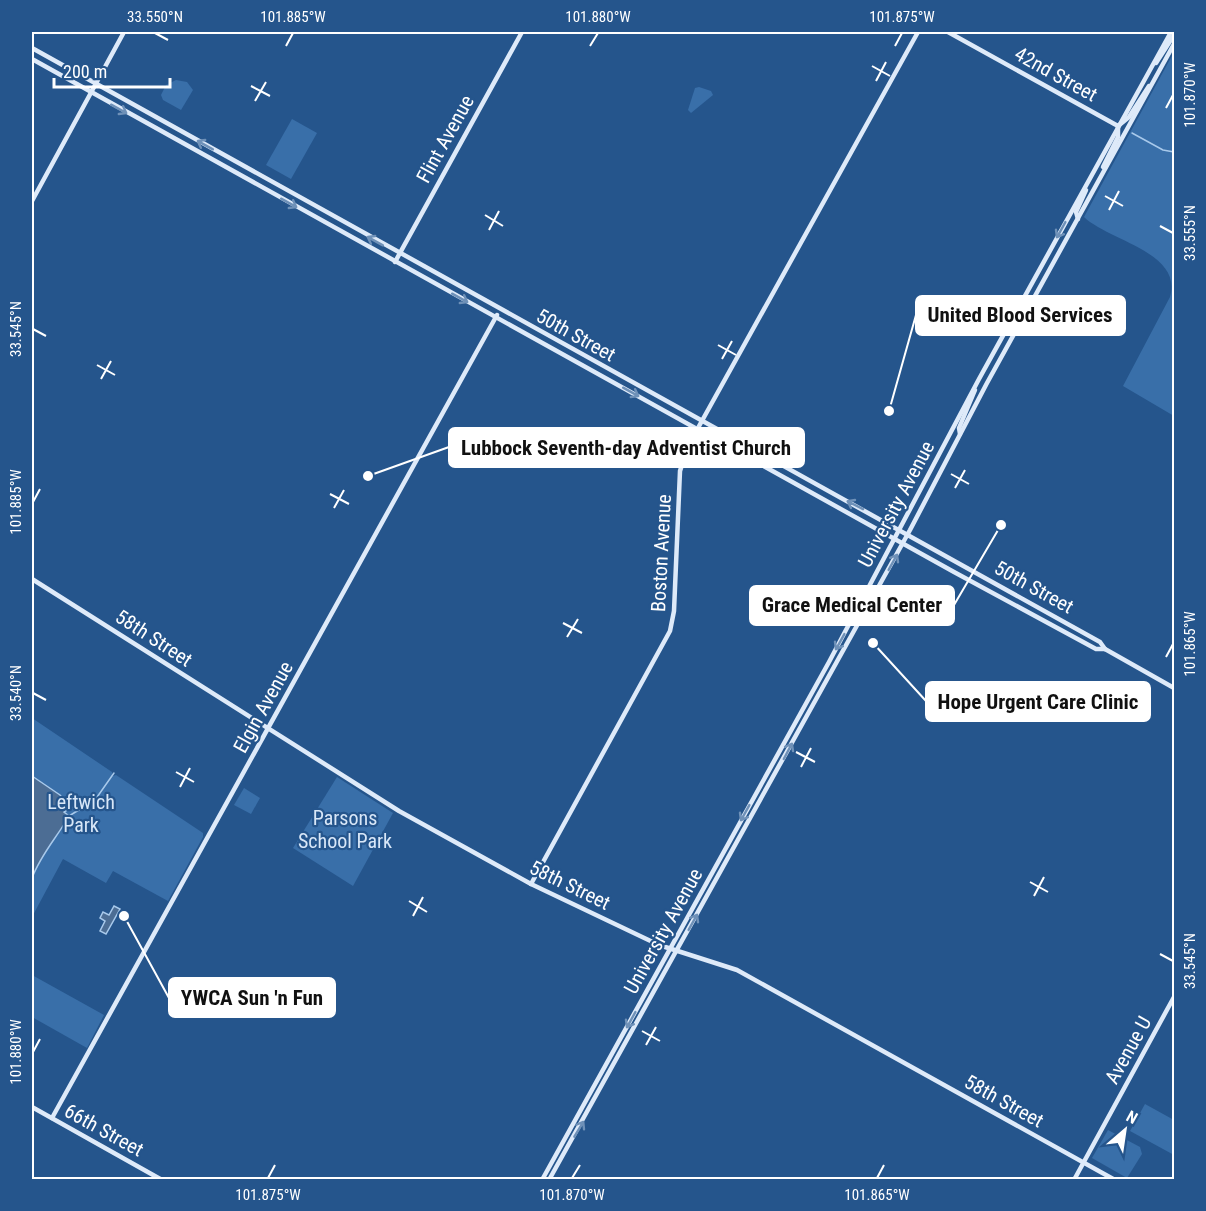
<svg xmlns="http://www.w3.org/2000/svg" width="1206" height="1211" viewBox="0 0 1206 1211" font-family="'Roboto Condensed',sans-serif">
	<style>
		.green { fill: #396fa9 }
		.water { fill: #4c6d94; stroke: #a8c9eb; stroke-width: 1.5 }
		.lines { fill: none; stroke-linecap: round; stroke-linejoin: round }
		.stream { stroke: #a8c9eb; stroke-width: 1.5 }
		.secondary { stroke: #deeaf9; stroke-width: 4.5 }
		.oneway { stroke: #6f91b8 }
		.ticks { fill: none; stroke: #fff; stroke-width: 2 }
		.labels { text-anchor: middle; stroke-width: 4.5; stroke-linejoin: round; paint-order: stroke }
		.street-label { font-size: 20px; fill: #fff; stroke: #25558c }
		.park-label { font-size: 20px; fill: #d8e7f8; stroke: #25558c }
		.leader { fill: none; stroke: #fff; stroke-width: 2 }
		.callout-dot { fill: #fff; stroke: #25558c; stroke-width: 2 }
		.callout { fill: #fff; stroke: #fff; stroke-width: 2 }
		.callout-label { font-size: 21px; text-anchor: middle; font-weight: bold; fill: #111 }
		.neatline { fill: none; stroke: #fff; stroke-width: 2 }
		.ticks-label { font-size: 15px; text-anchor: middle; fill: #fff }
	</style>
	<rect width="100%" height="100%" fill="#25558c"/>
	<g class="green">
		<path d="M1174,52v364l-51,-30 47,-89c13,-45 -61,-56 -86,-80z"/>
		<path d="M176,80l11,2 6,8 -12,20 -18,-10 -2,-5 5,-10z"/>
		<path d="M699,87l12,4 2,4 -22,18 -3,-3 7,-22z"/>
		<path d="M292,119l25,14 -26,46 -25,-14z"/>
		<path d="M32,718l80,54 1,4 3,-1 87,58v4l-35,64 -55,-30 -7,12 -43,-24 -31,58z"/>
		<path d="M337,777l56,36 -40,73 -60,-38z"/>
		<path d="M244,788l16,10 -9,16 -17,-9z"/>
		<path d="M32,975l72,40 -17,33 -55,-31z"/>
		<path d="M1145,1104l29,16v35l-44,-24z"/>
		<path d="M1108,1130l32,17 2,7 -15,24 -35,-20z"/>
	</g>
	<g class="water">
		<path d="M32,776l28,19 12,12 -8,5 5,4c-11,20 -28,38 -37,62z"/>
		<path d="M114,906l6,3 -14,25 -6,-3 5,-10 -5,-3 3,-6 6,3z"/>
	</g>
	<g class="lines">
		<g class="stream">
			<path d="M1132,133l31,17 11,2"/>
			<path d="M69,816l26,-16 19,-27"/>
		</g>
		<g class="secondary">
			<path d="M948,32l170,94"/>
			<path d="M32,48l1068,594 5,7"/>
			<path d="M32,59l922,513 142,77h9l69,39"/>
			<path d="M1156,63l18,-28"/>
			<path d="M1118,126l11,-9 20,-31"/>
			<path d="M1103,167l15,-30v-11"/>
			<path d="M32,201l92,-169"/>
			<path d="M1078,219l-2,-7 10,-22"/>
			<path d="M395,262l127,-230"/>
			<path d="M960,434l-1,-6 16,-38"/>
			<path d="M32,579l367,232 132,73 128,61 78,25 378,210"/>
			<path d="M531,884l139,-253 4,-20 6,-140 8,-25 230,-414"/>
			<path d="M32,1107l130,73"/>
			<path d="M52,1118l445,-803"/>
			<path d="M542,1180l287,-518 150,-283 192,-347"/>
			<path d="M549,1180l361,-650 77,-147 187,-339"/>
			<path d="M1074,1180l100,-183"/>
		</g>
	</g>
	<defs><path id="oneway-shaft" d="M-6 0H5M1.5-3L5.5 0L1.5 3" fill="none" stroke-width="1.6" stroke-linecap="round" stroke-linejoin="round" transform="scale(1.5)"/></defs>
	<g class="oneway">
		<use href="#oneway-shaft" transform="translate(119 109) rotate(29)"/>
		<use href="#oneway-shaft" transform="translate(205 145) rotate(-151)"/>
		<use href="#oneway-shaft" transform="translate(289 203) rotate(29)"/>
		<use href="#oneway-shaft" transform="translate(1061 230) rotate(119)"/>
		<use href="#oneway-shaft" transform="translate(375 241) rotate(-151)"/>
		<use href="#oneway-shaft" transform="translate(460 298) rotate(29)"/>
		<use href="#oneway-shaft" transform="translate(631 392) rotate(29)"/>
		<use href="#oneway-shaft" transform="translate(855 505) rotate(-153)"/>
		<use href="#oneway-shaft" transform="translate(893 562) rotate(-61)"/>
		<use href="#oneway-shaft" transform="translate(840 642) rotate(119)"/>
		<use href="#oneway-shaft" transform="translate(788 751) rotate(-62)"/>
		<use href="#oneway-shaft" transform="translate(745 813) rotate(119)"/>
		<use href="#oneway-shaft" transform="translate(693 922) rotate(-61)"/>
		<use href="#oneway-shaft" transform="translate(631 1020) rotate(119)"/>
		<use href="#oneway-shaft" transform="translate(579 1129) rotate(-59)"/>
	</g>
	<path class="ticks" d="M155,33l13,7M286,46l7,-13M590,46l8,-13M895,46l7,-13M872,66l18,10M876,81l10,-19M251,86l19,10M255,101l11,-19M1166,108l7,-13M1105,196l18,10M1109,210l10,-19M485,215l18,11M1160,226l13,7M489,230l10,-19M33,329l13,7M718,345l18,10M722,359l10,-18M97,365l18,10M101,379l10,-18M951,474l18,10M955,488l10,-18M330,494l19,10M33,502l7,-13M334,508l10,-18M563,623l19,10M567,637l11,-18M1166,657l7,-13M33,693l13,7M796,752l19,10M801,767l10,-19M176,772l18,10M180,787l10,-19M1030,882l18,10M1034,896l10,-19M409,901l18,11M413,916l10,-19M1160,954l13,7M642,1031l18,10M646,1045l10,-18M33,1052l7,-13M268,1178l7,-13M572,1178l8,-13M877,1178l7,-13"/>
	<g class="labels">
		<g class="street-label">
			<text transform="translate(1056 74) rotate(29)" y="7">42nd Street</text>
			<text transform="translate(445 139) rotate(-61)" y="7">Flint Avenue</text>
			<text transform="translate(576 335) rotate(29)" y="7">50th Street</text>
			<text transform="translate(896 504) rotate(-62)" y="7">University Avenue</text>
			<text transform="translate(661 553) rotate(-87)" y="7">Boston Avenue</text>
			<text transform="translate(1034 587) rotate(29)" y="7">50th Street</text>
			<text transform="translate(154 638) rotate(33)" y="7">58th Street</text>
			<text transform="translate(263 707) rotate(-61)" y="7">Elgin Avenue</text>
			<text transform="translate(570 885) rotate(26)" y="7">58th Street</text>
			<text transform="translate(663 931) rotate(-61)" y="7">University Avenue</text>
			<text transform="translate(1128 1050) rotate(-61)" y="7">Avenue U</text>
			<text transform="translate(1004 1101) rotate(29)" y="7">58th Street</text>
			<text transform="translate(104 1130) rotate(29)" y="7">66th Street</text>
		</g>
		<g class="park-label">
			<text x="81" y="809">Leftwich<tspan x="81" dy="23">Park</tspan></text>
			<text x="345" y="825">Parsons<tspan x="345" dy="23">School Park</tspan></text>
		</g>
	</g>
	<path class="leader" d="M889 411L916 315M368 476L449 447M1001 525L954 605M873 643L926 701M124 916L169 998"/>
	<g class="callout-dot">
		<circle cx="889" cy="411" r="6"/>
		<circle cx="368" cy="476" r="6"/>
		<circle cx="1001" cy="525" r="6"/>
		<circle cx="873" cy="643" r="6"/>
		<circle cx="124" cy="916" r="6"/>
	</g>
	<g class="callout">
		<rect x="916" y="296" width="209" height="39" rx="6"/>
		<rect x="449" y="428" width="355" height="39" rx="6"/>
		<rect x="750" y="586" width="204" height="39" rx="6"/>
		<rect x="926" y="682" width="224" height="39" rx="6"/>
		<rect x="169" y="978" width="166" height="39" rx="6"/>
	</g>
	<g class="callout-label">
		<text x="1020" y="322">United Blood Services</text>
		<text x="626" y="455">Lubbock Seventh-day Adventist Church</text>
		<text x="852" y="612">Grace Medical Center</text>
		<text x="1038" y="709">Hope Urgent Care Clinic</text>
		<text x="252" y="1005">YWCA Sun 'n Fun</text>
	</g>
	<rect width="1206" height="1211" fill="none" stroke="#25558c" stroke-width="66"/>
	<g transform="translate(1125 1130) rotate(29)" stroke="#25558c" stroke-width="4.5" paint-order="stroke">
	<path d="M0-4.5L10 22L0 15L-10 22Z" fill="#ffffff"/>
	<text y="-9" font-size="16" font-weight="bold" text-anchor="middle" fill="#ffffff">N</text>
	</g>
	<path d="M54 78v9h116v-9" fill="none" stroke="#ffffff" stroke-width="3"/>
	<text x="63" y="78" font-size="18" fill="#ffffff" stroke="#25558c" stroke-width="4.5" paint-order="stroke">200 m</text>
	<rect x="33" y="33" width="1140" height="1145" class="neatline"/>
	<g class="ticks-label">
		<text x="155" y="22">33.550°N</text>
		<text x="293" y="22">101.885°W</text>
		<text x="598" y="22">101.880°W</text>
		<text x="902" y="22">101.875°W</text>
		<text transform="translate(1190 95) rotate(-90)" y="5">101.870°W</text>
		<text transform="translate(1190 233) rotate(-90)" y="5">33.555°N</text>
		<text transform="translate(16 329) rotate(-90)" y="5">33.545°N</text>
		<text transform="translate(16 502) rotate(-90)" y="5">101.885°W</text>
		<text transform="translate(1190 644) rotate(-90)" y="5">101.865°W</text>
		<text transform="translate(16 693) rotate(-90)" y="5">33.540°N</text>
		<text transform="translate(1190 961) rotate(-90)" y="5">33.545°N</text>
		<text transform="translate(16 1052) rotate(-90)" y="5">101.880°W</text>
		<text x="268" y="1200">101.875°W</text>
		<text x="572" y="1200">101.870°W</text>
		<text x="877" y="1200">101.865°W</text>
	</g>
</svg>
